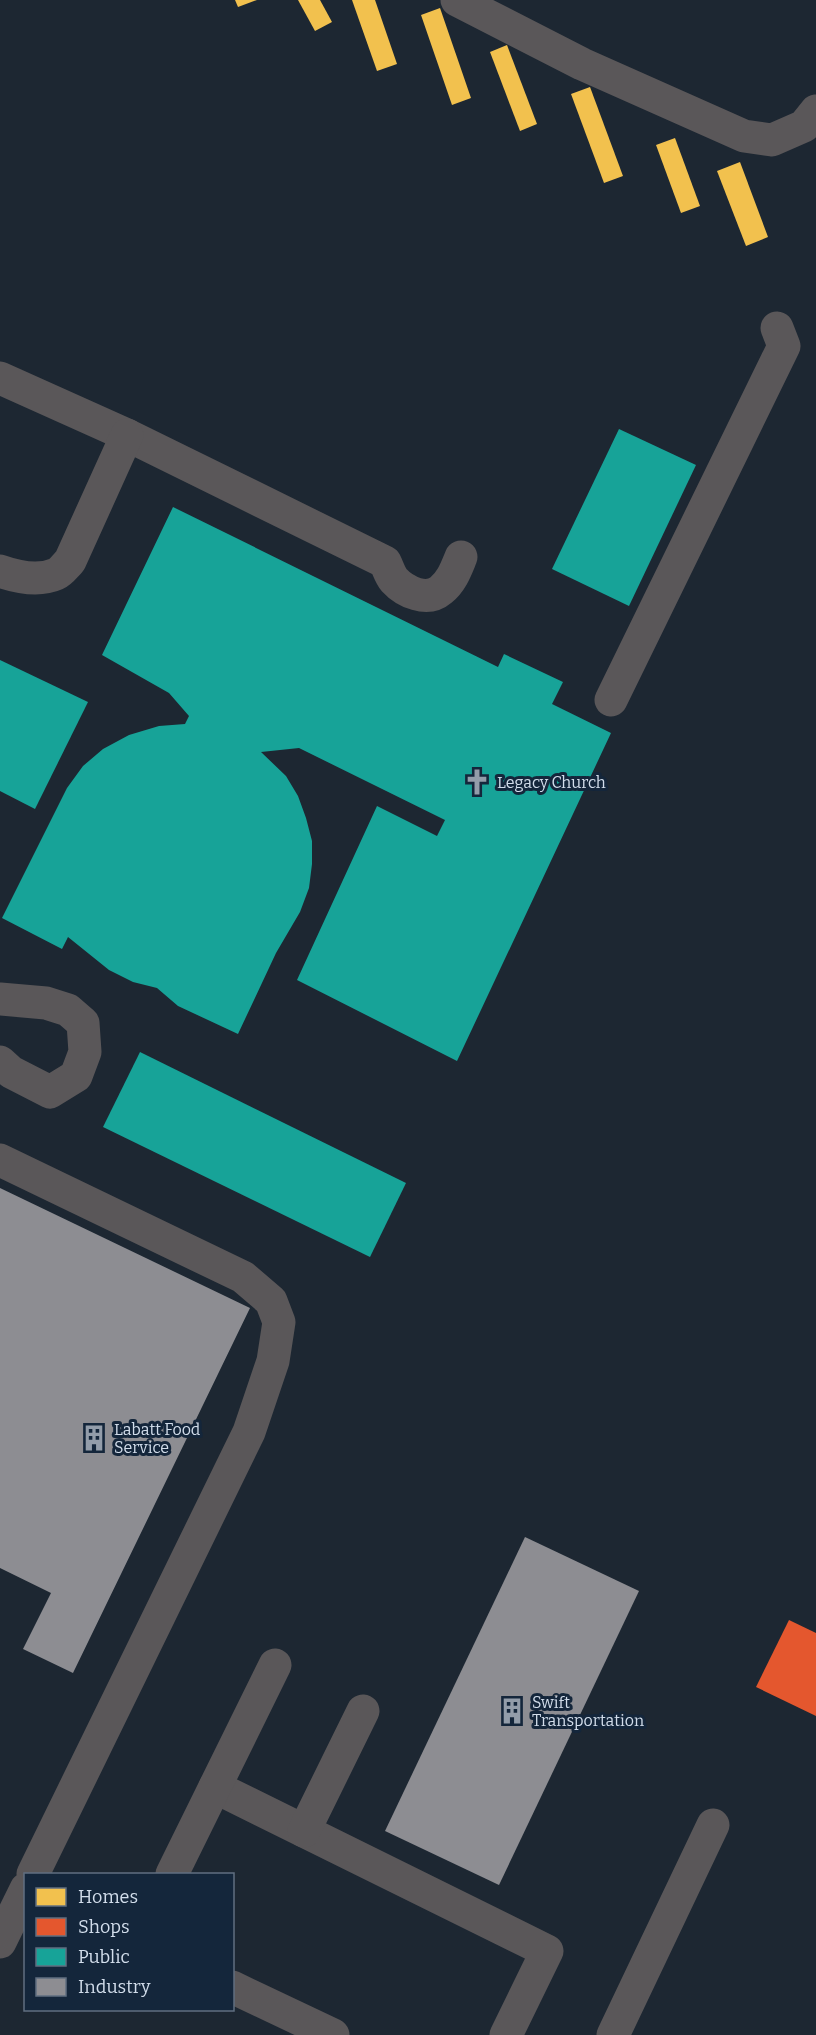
<svg xmlns="http://www.w3.org/2000/svg" width="816" height="2035" viewBox="0 0 816 2035" font-family="Bitter,serif">
	<style>
		.homes { fill: #f2c14e }
		.shops { fill: #e4572e }
		.public { fill: #17a398 }
		.industry { fill: #8d8d92 }
		.lines { fill: none; stroke-linecap: round; stroke-linejoin: round }
		.minor { stroke: #5a5759; stroke-width: 33 }
		.labels { text-anchor: middle; stroke-width: 6; stroke-linejoin: round; paint-order: stroke }
		.poi-label { font-size: 16px; fill: #d2ddeb; stroke: #14263b; text-anchor: start }
	</style>
	<rect width="100%" height="100%" fill="#1d2732"/>
	<g class="homes">
		<path d="M235,0h22l-19,7z"/>
		<path d="M298,0h22l12,22 -17,9z"/>
		<path d="M352,0h23l22,64 -20,7z"/>
		<path d="M440,8l31,90 -19,7 -31,-90z"/>
		<path d="M507,45l30,79 -17,7 -30,-79z"/>
		<path d="M590,87l33,89 -19,7 -33,-89z"/>
		<path d="M675,138l25,68 -19,7 -25,-68z"/>
		<path d="M740,162l28,75 -22,9 -29,-75z"/>
	</g>
	<path class="shops" d="M789,1620l27,13v83l-60,-29z"/>
	<g class="public">
		<path d="M619,429l77,36 -67,141 -77,-37z"/>
		<path d="M173,507l325,160 6,-13 59,28 -11,22 59,29 -154,328 -160,-81 80,-174 60,30 8,-16 -146,-72 -38,4 25,24 12,20 8,22 6,23v23l-3,24 -9,24 -24,41 -38,81 -60,-28 -21,-18 -24,-6 -24,-12 -41,-33 -6,12 -60,-31 65,-130 16,-22 20,-17 26,-14 30,-9 26,-2 4,-8 -20,-23 -67,-38z"/>
		<path d="M0,660l88,42 -53,107 -35,-18z"/>
		<path d="M140,1052l266,131 -36,74 -267,-130z"/>
	</g>
	<g class="industry">
		<path d="M0,1188l250,120 -177,365 -50,-24 28,-56 -51,-25z"/>
		<path d="M525,1537l114,54 -140,294 -114,-54z"/>
	</g>
	<g class="lines">
		<g class="minor">
			<path d="M457,0l125,64 162,72 28,4 32,-14 12,-15"/>
			<path d="M0,378l127,57 258,127c3,6 5,13 9,18 11,12 33,22 47,10 11,-9 15,-21 20,-33"/>
			<path d="M0,571c17,6 38,11 56,3 5,-2 10,-9 14,-13l57,-126"/>
			<path d="M611,700l173,-354 -7,-18"/>
			<path d="M0,999l46,4 22,7 15,13 2,29 -9,24 -26,16 -39,-20 -11,-10"/>
			<path d="M0,1160l243,117 28,24 8,21 -6,39 -24,71 -216,442"/>
			<path d="M215,1787l332,164 -41,84"/>
			<path d="M304,1831l59,-120"/>
			<path d="M172,1874l103,-209"/>
			<path d="M0,1942l26,-53"/>
			<path d="M232,1987l101,48"/>
			<path d="M613,2035l100,-210"/>
		</g>
	</g>
	<defs>
		<g id="church-bare" transform="scale(2.07)"><path d="M-1.2-6h2.4v3.5h3.3v2.4h-3.3V6h-2.4V-.1h-3.3v-2.4h3.3Z" fill="#939daa" stroke="#14263b" stroke-width="2.5" paint-order="stroke"/></g>
		<g id="building-bare" transform="scale(2.07)"><path d="M-4-6H4V6H1V3H-1V6H-4ZM-2.5-4.3h1.7v1.8h-1.7ZM.8-4.3h1.7v1.8H.8ZM-2.5-1h1.7V.8h-1.7ZM.8-1h1.7V.8H.8Z" fill="#939daa" stroke="#14263b" stroke-width="2.5" paint-order="stroke"/></g>
	</defs>
	<g fill-rule="evenodd">
		<use href="#church-bare" x="477" y="782"/>
		<use href="#building-bare" x="94" y="1438"/>
		<use href="#building-bare" x="512" y="1711"/>
	</g>
	<g class="labels">
		<g class="poi-label">
			<text x="497" y="788">Legacy Church</text>
			<text x="114" y="1435">Labatt Food<tspan x="114" dy="18">Service</tspan></text>
			<text x="532" y="1708">Swift<tspan x="532" dy="18">Transportation</tspan></text>
		</g>
	</g>
	<rect x="24" y="1873" width="210" height="138" fill="#14263b" stroke="#606f81" stroke-width="1.5"/>
	<rect x="36" y="1888" width="30" height="18" fill="#f2c14e" stroke="#606f81" stroke-width="1.5"/>
	<text x="78" y="1903" font-size="18" fill="#d2ddeb">Homes</text>
	<rect x="36" y="1918" width="30" height="18" fill="#e4572e" stroke="#606f81" stroke-width="1.5"/>
	<text x="78" y="1933" font-size="18" fill="#d2ddeb">Shops</text>
	<rect x="36" y="1948" width="30" height="18" fill="#17a398" stroke="#606f81" stroke-width="1.5"/>
	<text x="78" y="1963" font-size="18" fill="#d2ddeb">Public</text>
	<rect x="36" y="1978" width="30" height="18" fill="#8d8d92" stroke="#606f81" stroke-width="1.5"/>
	<text x="78" y="1993" font-size="18" fill="#d2ddeb">Industry</text>
</svg>
